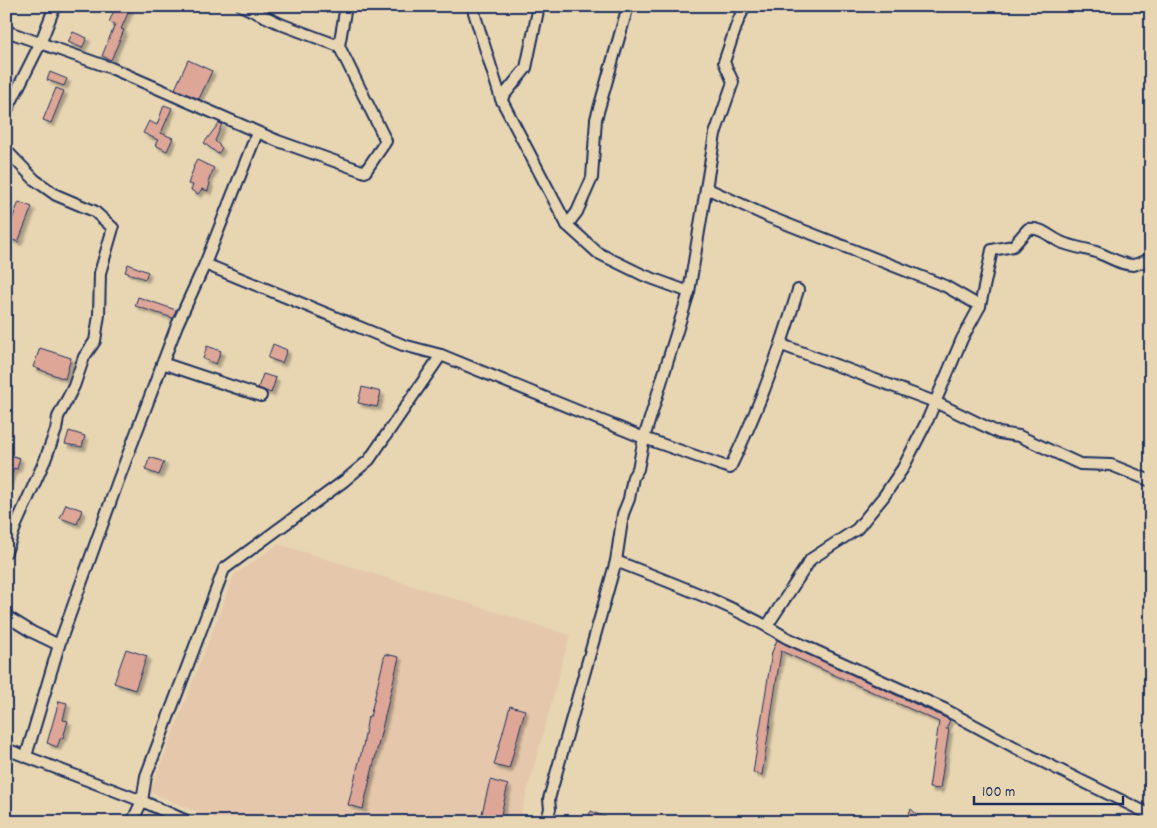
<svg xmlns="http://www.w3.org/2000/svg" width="1157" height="828" viewBox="0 0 1157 828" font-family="Dekko,sans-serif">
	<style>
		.built { fill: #e5c8ab }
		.building { fill: #dea697; stroke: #1b2f5e; filter: url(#shadow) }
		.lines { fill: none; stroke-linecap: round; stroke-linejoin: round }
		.minor-casing { stroke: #1b2f5e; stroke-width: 14 }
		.minor { stroke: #e8d6b3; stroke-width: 10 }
	</style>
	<defs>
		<filter id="shadow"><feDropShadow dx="3.5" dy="3.5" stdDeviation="1" flood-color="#0004"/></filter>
	</defs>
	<rect width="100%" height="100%" fill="#e8d6b3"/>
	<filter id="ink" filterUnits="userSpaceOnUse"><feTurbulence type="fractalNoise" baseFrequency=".02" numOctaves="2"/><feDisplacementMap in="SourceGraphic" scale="10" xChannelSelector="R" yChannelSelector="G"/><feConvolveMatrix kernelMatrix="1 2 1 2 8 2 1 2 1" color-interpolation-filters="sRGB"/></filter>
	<g filter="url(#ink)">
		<path class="built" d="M279,544l291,91 -51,187h-298l-71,-30 84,-217z"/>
		<g class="building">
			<path d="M116,6h15l-10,23 3,1 -13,30 -9,-4 13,-32 -6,-2z"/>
			<path d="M73,32l14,6 -5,10 -14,-6z"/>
			<path d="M188,60l24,11 -13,28 -24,-10z"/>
			<path d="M50,72l17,7 -3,7 -17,-6z"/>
			<path d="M56,88l8,3 -13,32 -8,-3z"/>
			<path d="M164,105l8,3 -11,25 12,5 -6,13 -12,-6 3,-5 -15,-7 6,-12 8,4z"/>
			<path d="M219,123l3,1 -7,17 7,7 -4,6 -14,-11z"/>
			<path d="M197,160l17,8 -6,14 2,1 -2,8 -6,-2 -4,5 -7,-4 2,-5 -5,-1 6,-17h-1z"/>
			<path d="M19,202l13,5 -14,35 -12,-5v-3z"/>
			<path d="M128,264l20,8 -3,7 -20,-7z"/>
			<path d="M138,297l38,13 -3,8 -38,-12z"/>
			<path d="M273,344l14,6 -5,13 -14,-5z"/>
			<path d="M207,346l14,5 -5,13 -13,-5z"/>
			<path d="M40,348l31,10 -6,21 -32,-12z"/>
			<path d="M263,374l13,4 -5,15 -13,-5z"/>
			<path d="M362,387l19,5 -4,15 -19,-4z"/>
			<path d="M69,431l16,5 -3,11 -17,-3z"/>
			<path d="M6,454l14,4 -3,11 -3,-1 -7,18z"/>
			<path d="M150,457l14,5 -5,13 -14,-5z"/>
			<path d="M66,504l16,6 -5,14 -17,-6z"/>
			<path d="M777,640l173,80 -4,9h3l-9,60 -11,-1 10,-66 -158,-71 -19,124 -9,-2 19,-121z"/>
			<path d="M126,649l21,7 -12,34 -21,-7z"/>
			<path d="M385,654l14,3 -36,152 -15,-4 15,-59 5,-30 2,1z"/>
			<path d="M59,701l8,2 -4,17 5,1 -5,17 -2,-1 -4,10 -10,-4z"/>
			<path d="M510,706l15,4 -16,59 -15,-4z"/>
			<path d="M490,780l18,5 -9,37h-19z"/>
			<path d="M911,809l14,13h-20z"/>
			<path d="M591,811l25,11h-30z"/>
		</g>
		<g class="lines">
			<g class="minor-casing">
				<g id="minor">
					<path d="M472,6l29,93 66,126 31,28 45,22 46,17"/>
					<path d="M6,31l105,37 167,73 87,31 21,-31 -47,-95 -56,-21 -41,-19"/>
					<path d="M339,46l7,-40"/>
					<path d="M501,99l25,-31 13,-62"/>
					<path d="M6,112l34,-68 15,-38"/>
					<path d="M6,150l29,30 21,15 38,16 19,17 -13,45 -1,42 -4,26 -11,16 -10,29 -16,31 -2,13 -11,30 -29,65 -10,27"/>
					<path d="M706,188l63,29 176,69 35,20 -18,33 -34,80 -25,49 -19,28 -27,33 -46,30 -44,67"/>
					<path d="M567,225l10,-13 15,-34 4,-59 32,-113"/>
					<path d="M205,264l198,81 38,10 203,83 86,30c28,-57 50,-117 68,-178"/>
					<path d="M980,306l12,-56 21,-4 15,-17c15,-2 22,9 35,14 11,4 23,6 33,9 12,4 24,13 37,13 6,-1 12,-4 18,-7"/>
					<path d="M782,345l153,57 64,31 20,3 61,28 31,1 40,16"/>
					<path d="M162,363l99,33"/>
					<path d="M616,561c58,23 117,44 171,77l157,71 87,47 120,59"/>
					<path d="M6,616l26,16 27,13"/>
					<path d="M6,749l136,52 47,21"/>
					<path d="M26,756l33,-111 59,-164 59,-156 28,-61 52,-131"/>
					<path d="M132,822l10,-21 4,-25 78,-207 120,-88 25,-21 72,-105"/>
					<path d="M546,822l4,-13 -1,-10 67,-238 7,-47 6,-15 4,-22 5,-8 6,-31 45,-146 26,-158 18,-52 -9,-20 14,-41 7,-15"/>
				</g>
			</g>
			<use href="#minor" class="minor"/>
		</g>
	</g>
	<rect width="1157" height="828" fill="none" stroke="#e8d6b3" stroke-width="25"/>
	<rect x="12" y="12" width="1132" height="803" fill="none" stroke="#1b2f5e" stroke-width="2" filter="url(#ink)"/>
	<path d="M974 796v8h149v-8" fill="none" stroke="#1b2f5e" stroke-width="2.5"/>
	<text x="982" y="796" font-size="15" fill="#1b2f5e" stroke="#e8d6b3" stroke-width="4" paint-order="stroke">100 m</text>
</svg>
